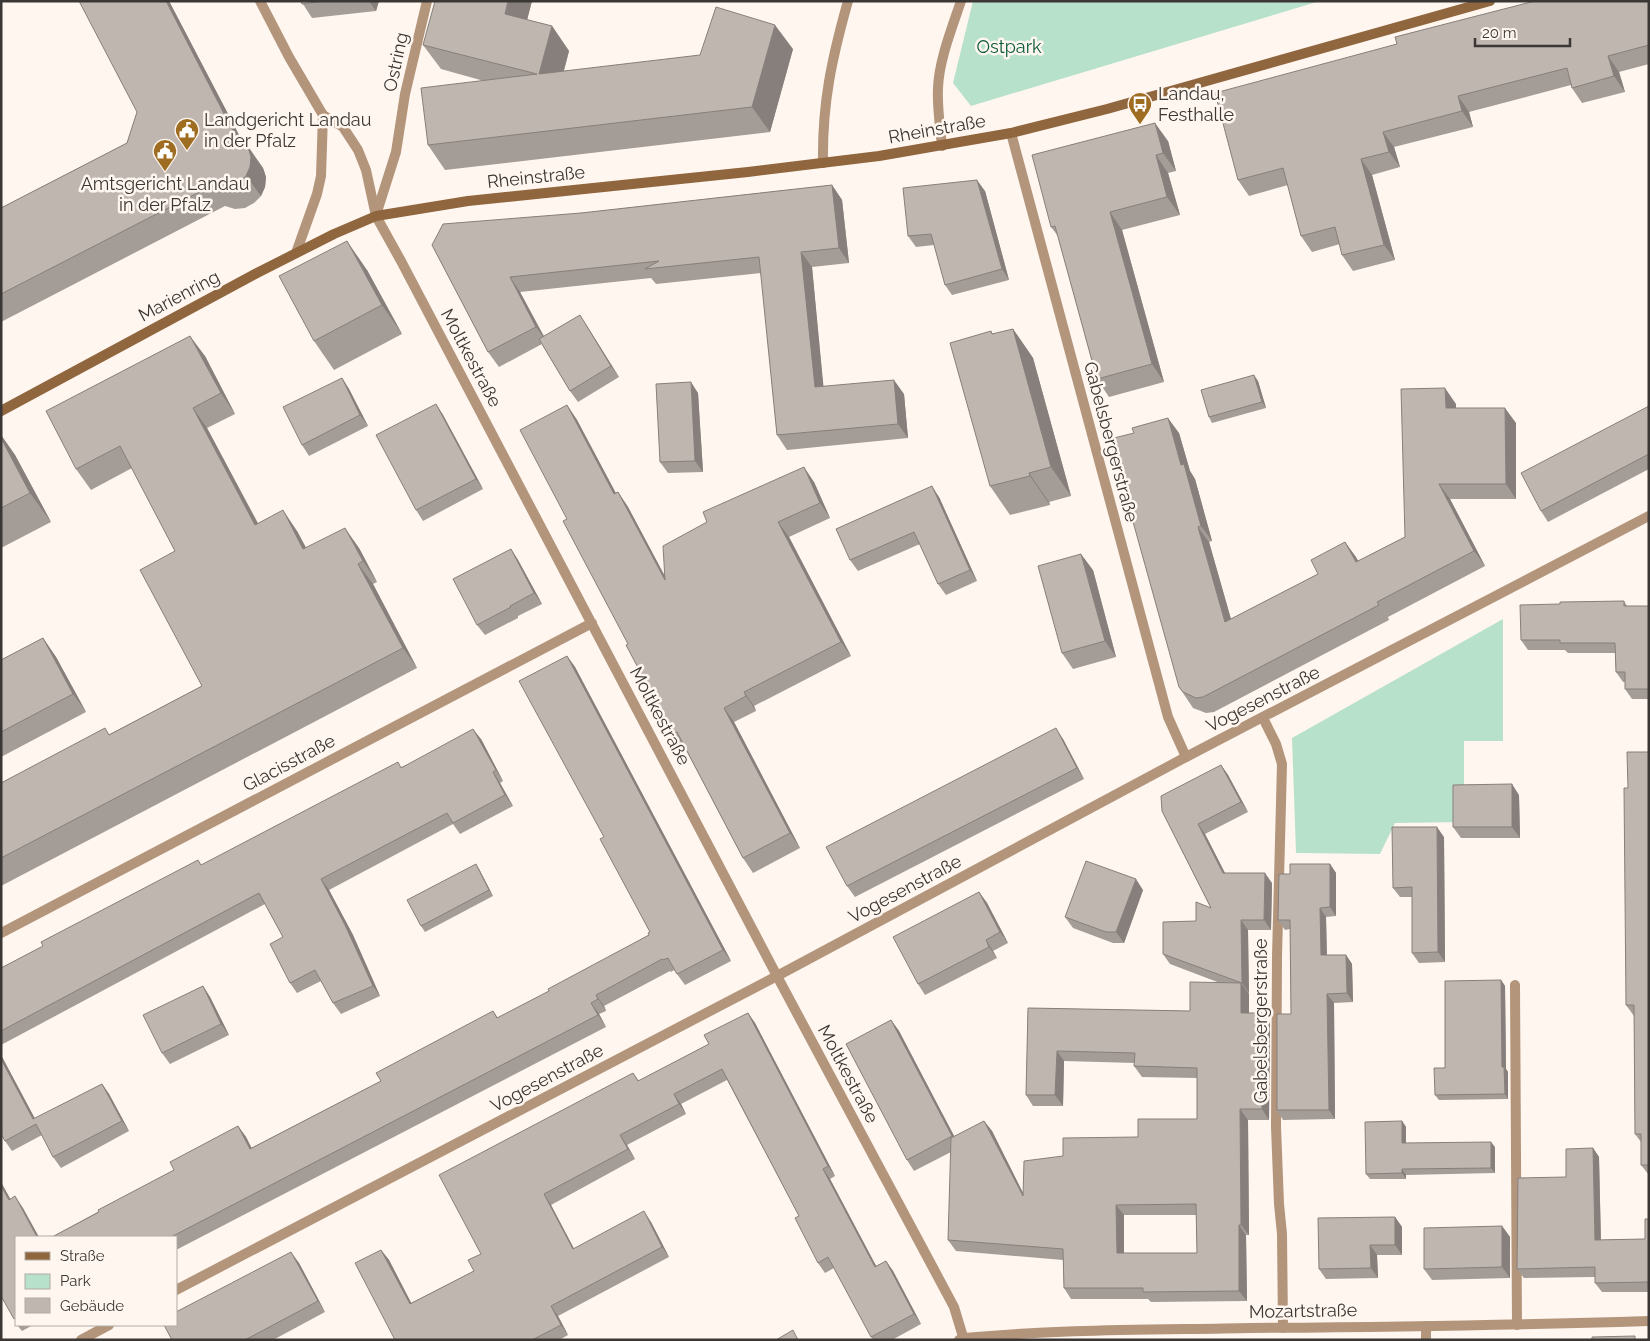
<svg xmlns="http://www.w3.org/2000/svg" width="1650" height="1341" viewBox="0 0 1650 1341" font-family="Raleway,sans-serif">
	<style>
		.green { fill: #b8e1cb }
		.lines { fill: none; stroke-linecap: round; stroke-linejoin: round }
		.lane { stroke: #b3957b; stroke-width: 10 }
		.street { stroke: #b3957b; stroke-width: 10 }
		.secondary { stroke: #90663e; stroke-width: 10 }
		.wall { fill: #a49d97; fill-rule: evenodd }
		.shaded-wall { fill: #867f7b }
		.building { fill: #bfb6b0; stroke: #867f7b; fill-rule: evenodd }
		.labels { text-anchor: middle; stroke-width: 5; stroke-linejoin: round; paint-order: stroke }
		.park-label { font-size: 18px; fill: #0b583c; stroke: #fff6f0 }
		.street-label { font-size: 18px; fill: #3a3734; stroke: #fff6f0 }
		.poi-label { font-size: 18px; fill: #3a3734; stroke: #fff6f0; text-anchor: start }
	</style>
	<rect width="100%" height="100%" fill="#fff6f0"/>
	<g class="green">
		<path d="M973,1h347l-349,105 -18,-23z"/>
		<path d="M1503,619v122h-39v81l-69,1 -15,31 -84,-1 -4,-115z"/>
	</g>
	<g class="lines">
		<g class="lane">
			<path d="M942,146c-2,-20 -5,-39 -4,-58 1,-28 14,-60 23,-87"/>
			<path d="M1515,985l2,340"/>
		</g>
		<g class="street">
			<path d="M260,1l29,56 34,58 20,12 15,23 8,20 10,46 25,45 376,715 177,331 10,33"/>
			<path d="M1011,133l157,584 18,40"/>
			<path d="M823,163c-1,-60 9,-105 25,-162"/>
			<path d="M376,215l20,-63 9,-58 22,-93"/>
			<path d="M296,253l21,-59 4,-18 2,-61"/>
			<path d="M1263,718l13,26 6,20 -5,192 -1,171 3,77 3,30 1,94"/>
			<path d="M1,933l591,-310"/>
			<path d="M176,1290l601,-314 409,-219 463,-241"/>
			<path d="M1426,1326v14"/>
			<path d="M81,1340l28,-15"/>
			<path d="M959,1340l5,-2c95,-9 191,-8 287,-10 133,-1 265,-3 398,-7"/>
		</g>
		<path class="secondary" d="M1,411l256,-138 77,-39 42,-18 92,-15 280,-29 131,-16 132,-23 96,-24 383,-108"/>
	</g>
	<g class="wall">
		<path d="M169,1l71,136 3,2 20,29 3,9 -1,10 -4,9 -7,7 -9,5 -10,1 -10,-3 -224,116v-114l126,-65 10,-31z"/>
		<path d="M301,1h78l-3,10 -64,7z"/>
		<path d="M532,1l-5,19 25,6 17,25 -5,20 229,-22 -23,83 -325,38 -17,-25 56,-64 -43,-12 -18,-24z"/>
		<path d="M1649,1v63l-30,8 6,20 -43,11 -10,-15 -1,-3 -102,27 4,15 -79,20 6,20 -28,8 23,85 -42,11 -11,-16 -2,-11 -28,8 -11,-16 -13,-51 -39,11 -11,-16z"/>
		<path d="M1168,141l8,30 -8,2 12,42 -58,15 42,152 -55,15 -12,-18 -39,-143 -7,-9z"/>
		<path d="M832,185l10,15 7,63 -37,4 11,119 81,8 4,44 -121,12 -10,-15 -16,-162 -105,11 -5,-6 -131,14 24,44 43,-10 32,51 -41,25 -8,-11 -28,-47 -43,23 -11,-15 -56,-107 149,-32z"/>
		<path d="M985,191l24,89 -57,15 -7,-10 -11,-40 -18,2 -8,-11z"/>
		<path d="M367,270l35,64 -68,36 -20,-29z"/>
		<path d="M1013,329l20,29 38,138 -22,6 1,3 -40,10 -20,-29 1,-155 2,3z"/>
		<path d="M205,356l30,58 -28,14 51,95 39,8 9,17h53l18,34 -4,2 44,84 -416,218v-103l109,-49 92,-48 -27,-135 -43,-83 -41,22 -15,-21z"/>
		<path d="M342,378l7,11 19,37 -59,30 -7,-11z"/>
		<path d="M1258,381l8,27 -54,15 -3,-6z"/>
		<path d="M698,393l5,79 -35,1 -8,-11z"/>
		<path d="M436,404l7,11 40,74 -60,32 -7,-11z"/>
		<path d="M1456,404v4l60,15v76h-66l35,67 -97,51 1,3 -175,92 -8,1 -13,-5 -14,-21v-254l11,38 5,8 17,62 -3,1 22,77 87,-45 27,-32 13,19 47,-24z"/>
		<path d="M567,405l10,15 39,73 2,-1 10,15 36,68 150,-93 16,36 -41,19 62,119 -97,50 2,5 -22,11 66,126 -47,25 -10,-15 -58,-110 -2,1 -10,-15 -106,-215z"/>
		<path d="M1649,406v63l-101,53 -7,-11z"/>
		<path d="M1,435l14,20 36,67 -50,26z"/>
		<path d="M939,497l38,84 -31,14 -8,-11 -18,-40 -62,27 -8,-11z"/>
		<path d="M511,549l7,11 24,44 -24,12v2l-33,17 -8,-10z"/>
		<path d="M1093,570l23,87 -43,12 -11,-16z"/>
		<path d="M1624,601l3,5h22v93h-17l-7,-10v-7h-2l-7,-10 -1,-19h-47l-3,-3h-37l-7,-10 39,-36z"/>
		<path d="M43,638l13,19 30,55 -85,45v-97z"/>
		<path d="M567,656l8,11 156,294 -46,24 -11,-15 -3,2 -1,-1 -66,35 2,5 -7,3 7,13 -430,223v-13h-124l122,-67 64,-44 8,11 5,11 130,-67 112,-70 5,7 51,-27 100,-56 1,-3 -46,-95z"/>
		<path d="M481,739l22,42 -3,2 13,23 -53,28 -7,-10 -124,66 24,45 27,61 -39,18 -8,-11 -12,-22 -24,12 -7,-10 -7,-46 -18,-33 -264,141v-77l201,-103 199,-98z"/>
		<path d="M1063,739l21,40 -229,118 -8,-11z"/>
		<path d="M1649,752v423l-8,-10v-23l-6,-8 -1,-118 -8,-11z"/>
		<path d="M1221,765l7,10 20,37 -43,22 20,39 47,10 -1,47h-23l1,83 21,10 -1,97h-21l1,115h-3l1,66 -96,1 -3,-3h-77l-7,-11 -1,-28 -107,-9 -8,-11 3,-88 -37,19 -7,-11 -16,-140 8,11 55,106 30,-16 8,10 31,62 40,-37 75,-19 59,-18v-41l-55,-1 -8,-11 1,-3 -71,-2 -1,45h-30l-7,-11 2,-87 162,3 30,-28 -50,-19 -7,-10 33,-33 15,-13 -49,-97zM1124,1215h72l1,38h-73z"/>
		<path d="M1519,795l1,43h-59l-8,-11z"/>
		<path d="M1444,837l1,125 -26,1 -7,-10v-56h-12l-7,-9z"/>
		<path d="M1330,864l6,9v43l-10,1 1,38h19l6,9 1,38 -19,1 1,116 -52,1 -6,-10 14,-96 -1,-85 -5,1 -7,-10 12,-46z"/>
		<path d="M479,869l14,27 -68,36 -4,-6z"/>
		<path d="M1143,890l-19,53h-11l-40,-15 -8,-11z"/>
		<path d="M979,892l8,11 21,40 -15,8 4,7 -72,37 -7,-11z"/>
		<path d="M1501,980l4,6 1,83 2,3v27l-69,1 -4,-5 10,-27z"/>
		<path d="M203,986l7,11 19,38 -59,29 -8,-11z"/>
		<path d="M748,1013l7,10 80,153 -5,3 46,87 10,-5 7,10 28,53 -29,16h-19l-39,-72 -9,5 -7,-10 -19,-47 -72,-136 -46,24 5,10 -59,31 8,14 -84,46 23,44 77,-27 18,35 -111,59 10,19 -9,5h-164l-14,-90 8,10 22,43 63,-32 7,-17 152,-181 6,8 70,-37z"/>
		<path d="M1,1055l34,64 67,-35 7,10 20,37 -68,37 -8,-11 -11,-22 -30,16 -7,-10z"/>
		<path d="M1402,1121l4,6v16l89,4v26l-89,2v4h-36l-4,-5z"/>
		<path d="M1593,1148l6,9 2,83 44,-1 4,-20v73h-47l-7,-9v-6l-71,1 -7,-9 49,-92z"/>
		<path d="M1395,1217l7,10v28h-25l1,23 -52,1 -7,-10z"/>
		<path d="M1502,1226l8,11v41l-78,2 -8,-11z"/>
		<path d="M299,1263l26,49 -52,28h-101z"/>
		<path d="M17,1325h16l-11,6z"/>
	</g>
	<g class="shaded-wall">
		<path d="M166,1h3l80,153 -15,-21z"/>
		<path d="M369,1h10l-3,10z"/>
		<path d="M508,1h24l-10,38 -17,-25z"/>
		<path d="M775,25l18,24 -23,83 -18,-25z"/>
		<path d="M552,26l17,25 -13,48 -17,-25z"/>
		<path d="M1608,56l11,16 6,20 -11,-16z"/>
		<path d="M1458,96l11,16 4,15 -11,-16z"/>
		<path d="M1155,123l13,18 8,30 -13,-18z"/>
		<path d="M1383,132l11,15 6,20 -11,-15z"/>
		<path d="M248,147l15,21 3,9 -1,10 -4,9 -15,-20z"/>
		<path d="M1156,155l12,18 12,42 -13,-18z"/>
		<path d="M1361,159l11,16 23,85 -11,-15z"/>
		<path d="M977,180l8,11 24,89 -7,-11z"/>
		<path d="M832,185l10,15 7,63 -10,-15z"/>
		<path d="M1110,212l12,18 42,152 -12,-18z"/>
		<path d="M347,241l20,29 35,64 -20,-29z"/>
		<path d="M801,252l11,15 13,135 -10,-15z"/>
		<path d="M510,277l10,15 26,49 -10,-14z"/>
		<path d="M580,315l7,11 32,51 -8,-11z"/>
		<path d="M1013,329l20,29 38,138 -20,-29z"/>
		<path d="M190,336l15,20 30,58 -14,-21z"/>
		<path d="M1254,375l4,6 8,27 -4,-6z"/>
		<path d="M342,378l7,11 19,37 -8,-11z"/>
		<path d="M894,380l10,14 4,44 -10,-14z"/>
		<path d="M691,382l7,11 5,79 -8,-11z"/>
		<path d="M1445,388l11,16v19l-10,-15z"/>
		<path d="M436,404l7,11 40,74 -7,-10z"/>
		<path d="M567,405l10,15 47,89 -10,-15z"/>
		<path d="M193,408l14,20 62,117 -14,-20z"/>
		<path d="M1505,408l11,15v76l-10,-15z"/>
		<path d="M1168,418l11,15 11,38 5,8 17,62 -11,-15 -20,-61z"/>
		<path d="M1,435l14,20 36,67 -21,-29 -29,-55z"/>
		<path d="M804,467l10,15 16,36 -10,-15z"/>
		<path d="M1029,473l20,29 1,3 -20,-29z"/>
		<path d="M1439,484l11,15 35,67 -11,-15z"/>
		<path d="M932,486l7,11 38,84 -7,-11z"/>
		<path d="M618,492l10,15 47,88 -10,-15z"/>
		<path d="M283,510l14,21 21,39 -15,-21z"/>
		<path d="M778,522l11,15 62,119 -10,-14z"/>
		<path d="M1198,527l11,15 27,95 -11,-15z"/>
		<path d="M345,528l14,20 18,34 -14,-21z"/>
		<path d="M1345,542l11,15 11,20 -11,-15z"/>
		<path d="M511,549l7,11 24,44 -8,-11z"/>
		<path d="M1081,554l12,16 23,87 -11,-16z"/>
		<path d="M358,564l15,20 44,84 -14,-20z"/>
		<path d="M43,638l13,19 30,55 -13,-18z"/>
		<path d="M567,656l8,11 156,294 -8,-11z"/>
		<path d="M744,692l10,14 2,5 -10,-15z"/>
		<path d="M724,708l10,14 66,126 -10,-15z"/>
		<path d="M1056,728l7,11 21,40 -7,-11z"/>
		<path d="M473,729l8,10 22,42 -7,-11z"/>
		<path d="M1221,765l7,10 20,37 -7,-10z"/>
		<path d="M493,772l7,11 13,23 -8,-11z"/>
		<path d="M1512,784l7,11 1,43 -8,-11z"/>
		<path d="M1198,824l7,10 25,49 -7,-10z"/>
		<path d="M1437,827l7,10 1,125 -7,-10z"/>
		<path d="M476,864l3,5 14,27 -4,-6z"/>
		<path d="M1330,864l6,9v43l-6,-9z"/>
		<path d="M1265,873l7,10 -1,47 -7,-10z"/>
		<path d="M321,879l8,11 24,45 27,61 -7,-10z"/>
		<path d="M1136,879l7,11 -19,53 -8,-11z"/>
		<path d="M979,892l8,11 21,40 -8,-11z"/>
		<path d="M1320,908l6,9 1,47 -6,-9z"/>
		<path d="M1241,920l7,10 1,63 -7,-10z"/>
		<path d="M986,940l7,11 4,7 -8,-11z"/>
		<path d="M1346,955l6,9 1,38 -6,-9z"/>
		<path d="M1501,980l4,6 1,83 2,3v27l-3,-5 -3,-27z"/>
		<path d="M1241,983l8,11v29l-8,-10z"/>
		<path d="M203,986l7,11 19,38 -8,-11z"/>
		<path d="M1327,994l7,9 1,116 -6,-9z"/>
		<path d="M596,995l8,11 2,5 -8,-12z"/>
		<path d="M591,1003l8,11 7,13 -8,-12z"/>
		<path d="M748,1013l7,10 80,153 -7,-10z"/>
		<path d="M1262,1013l8,10 -1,97 -7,-11z"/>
		<path d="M891,1020l8,11 61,116 -8,-11z"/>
		<path d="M1057,1051l7,10 -1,45 -8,-11z"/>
		<path d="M1,1055l40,75 -8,-11 -32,-60z"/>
		<path d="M102,1084l7,10 20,37 -7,-10z"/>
		<path d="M674,1094l7,10 5,10 -7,-10z"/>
		<path d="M1240,1109l8,11 1,115 -8,-10z"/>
		<path d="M984,1121l8,10 38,76 -7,-11z"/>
		<path d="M1402,1121l4,6v22l-4,-6z"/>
		<path d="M238,1126l8,11 12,23 -8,-11z"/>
		<path d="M620,1135l7,10 8,14 -7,-10z"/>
		<path d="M1491,1142l4,5v26l-4,-5z"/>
		<path d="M1593,1148l6,9 2,92 -6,-9z"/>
		<path d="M823,1169l7,10 52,98 -7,-10z"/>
		<path d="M1402,1169l4,6v4l-4,-6z"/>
		<path d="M1,1182l16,29 -8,-11 -8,-14z"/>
		<path d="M544,1194l7,11 29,55 -7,-11z"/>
		<path d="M15,1196l8,12 16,29h-2z"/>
		<path d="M1116,1205l8,10v48l-7,-10z"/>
		<path d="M644,1211l7,11 18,35 -7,-10z"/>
		<path d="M1395,1217l7,10v28l-7,-10z"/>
		<path d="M1239,1225l7,10 1,66 -8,-10z"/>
		<path d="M1502,1226l8,11v41l-8,-11z"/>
		<path d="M1370,1245l7,10 1,23 -7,-10z"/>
		<path d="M381,1250l8,10 28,54 -7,-10z"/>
		<path d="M291,1252l8,11 26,49 -7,-11z"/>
		<path d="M886,1261l7,10 28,53 -7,-10z"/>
		<path d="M551,1306l7,10 10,19 -7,-10z"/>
	</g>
	<g class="building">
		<path d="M79,1h87l68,132 9,6 5,8 3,10 -1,10 -4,9 -7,6 -9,5 -10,1 -9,-2 -210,108v-86l126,-65 10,-31z"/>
		<path d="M301,1h22l-21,3z"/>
		<path d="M435,1h73l-3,13 47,12 -13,48 161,-19 16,-48 59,18 -23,82 -324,38 -7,-57 116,-14 -114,-29z"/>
		<path d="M1535,1h114v44l-41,11 6,20 -42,12 -5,-20 -109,28 4,15 -79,21 6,20 -28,7 23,86 -42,10 -7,-28 -34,9 -18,-68 -45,12 -23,-87 182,-49 -2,-7z"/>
		<path d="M1155,123l8,30 -7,2 11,42 -57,15 42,152 -55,15 -42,-153 -4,1 -19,-72z"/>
		<path d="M977,180l25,89 -57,16 -14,-51 -23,2 -5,-48z"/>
		<path d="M832,185l7,63 -38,4 14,135 79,-7 4,44 -121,11 -18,-178 -114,12 14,-8 -149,16 26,50 -48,25 -56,-107 11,-21 138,-11z"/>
		<path d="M347,241l35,64 -68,36 -35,-65z"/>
		<path d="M580,315l31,51 -41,25 -31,-52z"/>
		<path d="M1013,329l38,138 -22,6 1,3 -40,10 -40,-143 41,-12 1,3z"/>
		<path d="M190,336l31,57 -28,15 62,117 28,-15 20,39 42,-21 18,33 -5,3 45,84 -402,210v-75l104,-55 4,7 93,-49 -62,-116 35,-19 -55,-105 -44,23 -30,-58z"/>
		<path d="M1254,375l8,27 -53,15 -8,-27z"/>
		<path d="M342,378l18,37 -58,30 -19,-38z"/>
		<path d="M691,382l4,79 -35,1 -4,-78z"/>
		<path d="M1445,388l1,20h59l1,76h-67l35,67 -97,51 2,3 -176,92 -7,1 -13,-6 -4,-5 -69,-248 24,-6 -2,-5 36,-10 13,47 3,-1 17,62 -3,1 27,95 93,-48 -7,-14 34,-18 11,20 49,-25 -4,-148z"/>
		<path d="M436,404l40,75 -60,31 -40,-75z"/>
		<path d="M567,405l47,89 4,-2 47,88 -2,-34 44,-24 -4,-10 101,-45 16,36 -42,19 63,120 -97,50 2,4 -22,12 66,125 -47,25 -66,-126 -4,2 -47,-89 2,-1 -65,-123 4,-2 -47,-89z"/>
		<path d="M1649,406v48l-108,57 -20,-38z"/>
		<path d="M1,438l29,55 -29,15z"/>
		<path d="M932,486l38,84 -32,14 -24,-52 -64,28 -14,-31z"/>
		<path d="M511,549l23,44 -24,13 1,1 -34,18 -24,-46z"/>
		<path d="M1081,554l24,87 -43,12 -24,-87z"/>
		<path d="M1624,601v5h25v83h-24v-17h-9l-1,-29h-55v-3h-39l-1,-35 40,-1v-2z"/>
		<path d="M43,638l30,56 -72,38v-72z"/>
		<path d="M567,656l156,294 -46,24 -9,-16 -5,2 -1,-1 -66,36 2,4 -7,4 7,12 -427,222h-119l47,-25 -1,-2 76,-40 -4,-8 68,-36 12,23 131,-68 -5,-8 117,-62 4,7 52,-27 -1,-2 101,-54 -1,-2 2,-1 -50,-93 4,-2 -85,-156z"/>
		<path d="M1056,728l21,40 -230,118 -21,-39z"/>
		<path d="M473,729l23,41 -3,2 12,23 -52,28 -6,-10 -126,66 24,46 28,61 -40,17 -18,-33 -25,13 -20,-39 13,-7 -24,-44 -258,138v-63l42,-22 -2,-4 157,-82 3,5 197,-103 3,6z"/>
		<path d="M1627,752h22v413h-8v-31h-6l-1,-129h-8l-2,-217h4z"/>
		<path d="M1221,765l20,37 -43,22 25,49h42l-1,47h-23l1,63 -79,-29v-32l33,-1v-19l15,6 -49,-97 -1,-15z"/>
		<path d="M1512,784v43h-59v-42z"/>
		<path d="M1392,827h45l1,125 -26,1v-66l-19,1z"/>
		<path d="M1086,861l50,18 -20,53h-10l-41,-15z"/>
		<path d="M476,864l13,26 -68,36 -14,-26z"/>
		<path d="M1290,864h40v43l-10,1 1,47h25l1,38 -20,1 2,116h-52v-96h14l-1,-94h-12l1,-46h11z"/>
		<path d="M979,892l21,40 -14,8 3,7 -71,37 -25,-47z"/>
		<path d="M1501,980l1,87h2l1,27 -70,1 -1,-27h11v-87z"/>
		<path d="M1190,982l51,1v30h21v96h-22l1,116h-2v66l-96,1v-4h-79l-1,-39 -115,-9 3,-102 33,-17 39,75 1,-35 39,-5v-18l75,-1v-18h59v-51l-63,-2 1,-13 -78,-2 -2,44h-29l2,-87 162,3zM1196,1204l1,49h-80l-1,-48z"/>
		<path d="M203,986l18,38 -59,29 -19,-38z"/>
		<path d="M748,1013l80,153 -5,3 52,98 11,-6 28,53 -43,23 -43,-80 -10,6 -23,-45 4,-2 -77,-147 -48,25 5,10 -59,31 8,14 -84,45 29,55 71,-38 18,36 -111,59 10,19 -29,15h-137l-40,-77 26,-13 29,54 64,-33 -6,-11 13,-6 -42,-79 194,-102 5,8 71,-37 -5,-9z"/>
		<path d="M891,1020l61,116 -45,24 -61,-116z"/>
		<path d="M1,1059l32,60 69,-35 20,37 -69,36 -17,-33 -31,17 -4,-7z"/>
		<path d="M1402,1121v22l89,-1v26l-89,1v4l-36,1 -1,-52z"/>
		<path d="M1593,1148l2,92 50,-1v-20h4v63l-54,1v-16l-78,2 1,-91 48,-1v-28z"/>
		<path d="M1,1186l8,14 6,-4 22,41h-21v81l-2,1 -13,-23z"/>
		<path d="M1395,1217v28h-25l1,23 -52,1 -1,-51z"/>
		<path d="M1502,1226v41l-78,2v-41z"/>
		<path d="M291,1252l27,49 -73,39h-73l-8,-15h12v-13z"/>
		<path d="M793,1330l5,10h-22z"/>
		<path d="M1635,1336v4h-43v-3z"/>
	</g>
	<defs>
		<g id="bus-pin" transform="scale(1.25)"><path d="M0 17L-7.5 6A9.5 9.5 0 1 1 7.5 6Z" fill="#9e6d21" stroke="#fff6f0"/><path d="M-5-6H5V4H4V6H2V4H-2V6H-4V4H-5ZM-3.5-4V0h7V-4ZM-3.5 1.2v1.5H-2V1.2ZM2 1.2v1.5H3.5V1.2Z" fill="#fff"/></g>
		<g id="civic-pin" transform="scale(1.25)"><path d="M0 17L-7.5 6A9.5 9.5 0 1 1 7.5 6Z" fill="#9e6d21" stroke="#fff6f0"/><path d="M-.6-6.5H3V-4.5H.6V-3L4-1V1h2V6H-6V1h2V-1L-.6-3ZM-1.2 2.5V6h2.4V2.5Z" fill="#fff"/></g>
	</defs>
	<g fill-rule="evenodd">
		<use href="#bus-pin" x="1140" y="104"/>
		<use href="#civic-pin" x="187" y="130"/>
		<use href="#civic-pin" x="165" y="151"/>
	</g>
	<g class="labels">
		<g class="park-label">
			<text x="1009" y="53">Ostpark</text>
		</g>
		<g class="street-label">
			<text transform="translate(396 62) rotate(-78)" y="6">Ostring</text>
			<text transform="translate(937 129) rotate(-10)" y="6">Rheinstraße</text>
			<text transform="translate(536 177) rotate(-6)" y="6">Rheinstraße</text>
			<text transform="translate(179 296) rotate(-28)" y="6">Marienring</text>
			<text transform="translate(471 358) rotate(62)" y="6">Moltkestraße</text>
			<text transform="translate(1111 442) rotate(75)" y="6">Gabelsbergerstraße</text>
			<text transform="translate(1263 699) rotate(-27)" y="6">Vogesenstraße</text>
			<text transform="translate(660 716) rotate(62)" y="6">Moltkestraße</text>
			<text transform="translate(289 763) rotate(-28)" y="6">Glacisstraße</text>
			<text transform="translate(905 889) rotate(-28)" y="6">Vogesenstraße</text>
			<text transform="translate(1261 1021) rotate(-90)" y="6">Gabelsbergerstraße</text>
			<text transform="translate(848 1074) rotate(62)" y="6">Moltkestraße</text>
			<text transform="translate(547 1078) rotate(-28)" y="6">Vogesenstraße</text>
			<text transform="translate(1303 1311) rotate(-1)" y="6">Mozartstraße</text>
		</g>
		<g class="poi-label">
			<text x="1158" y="100">Landau,<tspan x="1158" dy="21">Festhalle</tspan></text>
			<text x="204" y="126">Landgericht Landau<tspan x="204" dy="21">in der Pfalz</tspan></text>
			<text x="165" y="190" text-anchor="middle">Amtsgericht Landau<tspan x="165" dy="21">in der Pfalz</tspan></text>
		</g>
	</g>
	<rect width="1650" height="1341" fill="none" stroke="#3a3734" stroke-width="5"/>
	<rect x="15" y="1236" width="162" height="90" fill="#fff6f0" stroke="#b0aaa5"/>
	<rect x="25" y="1252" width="25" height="8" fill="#90663e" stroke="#b0aaa5"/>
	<text x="60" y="1261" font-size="15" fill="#3a3734">Straße</text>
	<rect x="25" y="1274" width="25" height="15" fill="#b8e1cb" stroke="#b0aaa5"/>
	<text x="60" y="1286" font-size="15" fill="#3a3734">Park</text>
	<rect x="25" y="1298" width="25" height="15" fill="#bfb6b0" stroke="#b0aaa5"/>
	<text x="60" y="1311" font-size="15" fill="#3a3734">Gebäude</text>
	<path d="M1475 38v8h95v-8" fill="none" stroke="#3a3734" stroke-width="2.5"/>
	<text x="1482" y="38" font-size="15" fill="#3a3734" stroke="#fff6f0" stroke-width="4" paint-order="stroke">20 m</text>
</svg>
